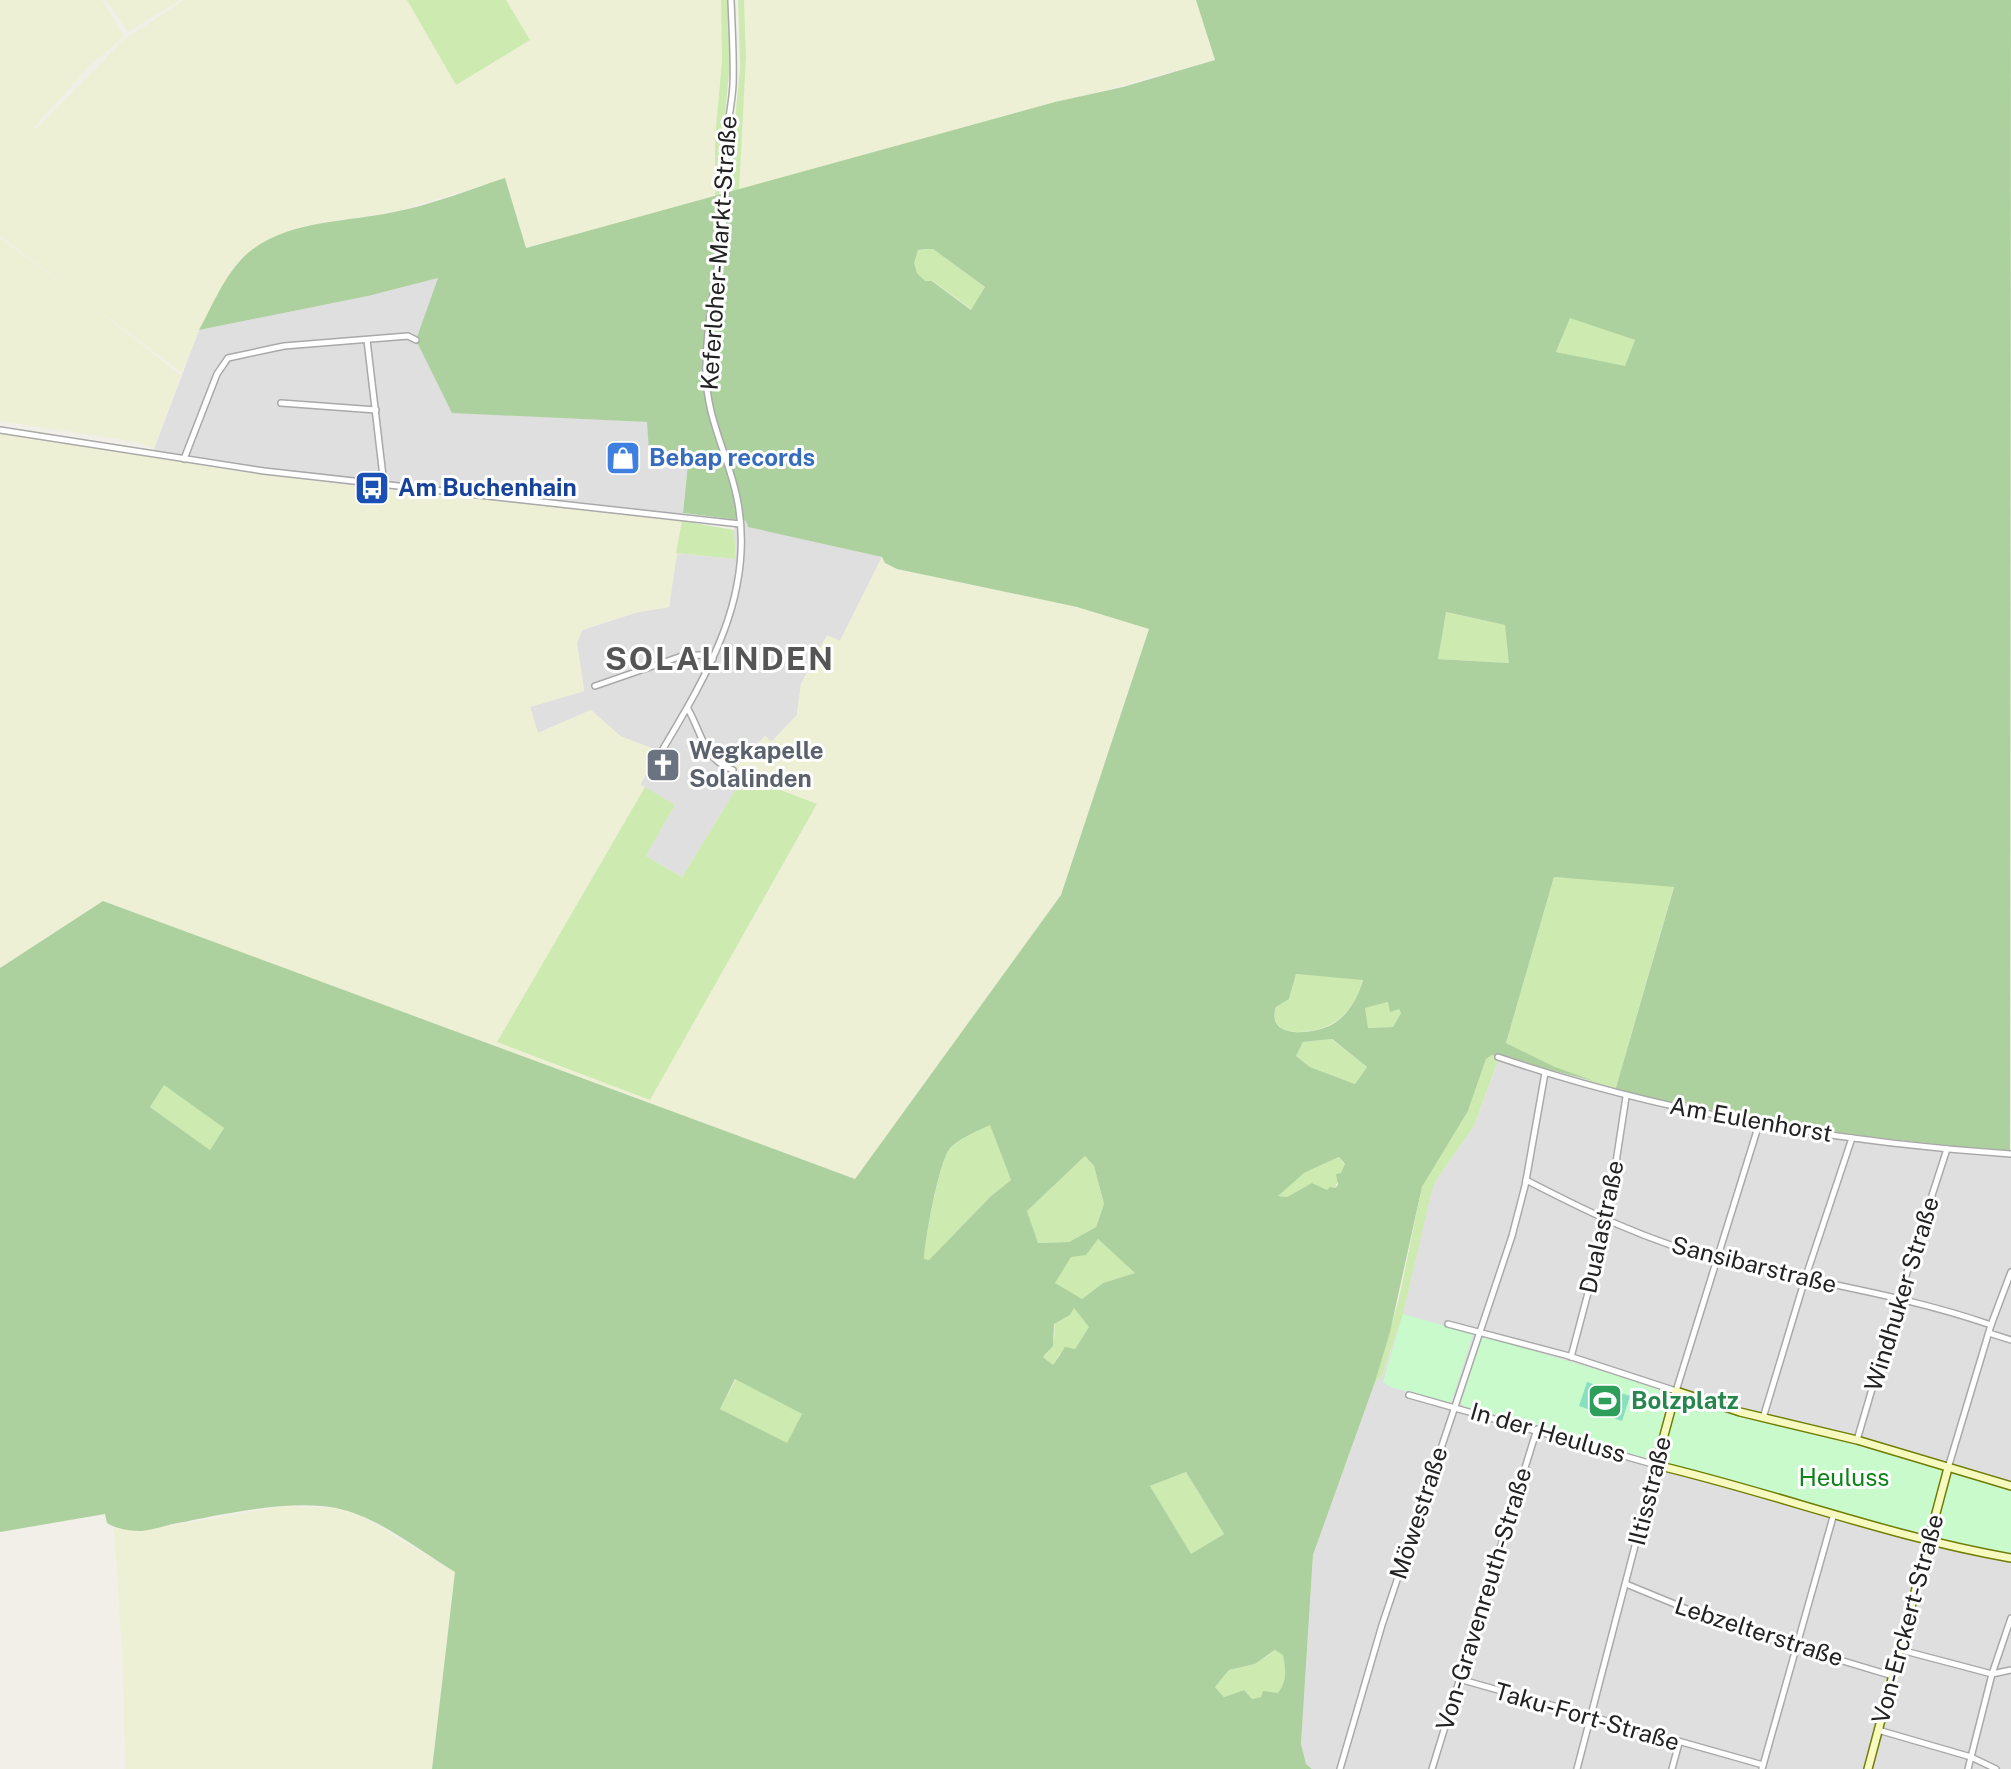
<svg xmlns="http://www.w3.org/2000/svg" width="2011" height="1769" viewBox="0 0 2011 1769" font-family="'Public Sans',sans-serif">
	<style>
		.residential { fill: #e0dfdf }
		.farmland { fill: #eef0d5 }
		.grass { fill: #cdebb0 }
		.forest { fill: #add19e; fill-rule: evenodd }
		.park { fill: #c8facc }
		.pitch { fill: #88e0be }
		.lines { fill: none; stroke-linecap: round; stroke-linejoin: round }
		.street-casing { stroke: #a9a9a9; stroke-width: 8 }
		.secondary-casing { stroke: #707d05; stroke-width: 10 }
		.street { stroke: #fff; stroke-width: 5 }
		.secondary { stroke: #f7fabf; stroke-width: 7 }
		.labels { text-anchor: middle; stroke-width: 6; stroke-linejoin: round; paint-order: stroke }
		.street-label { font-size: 24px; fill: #222; stroke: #fff }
		.shop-label { font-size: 24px; font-weight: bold; fill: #366cbe; stroke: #fff; text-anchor: start }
		.transit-label { font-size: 24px; font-weight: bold; fill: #164399; stroke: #fff; text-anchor: start }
		.worship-label { font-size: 24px; font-weight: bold; fill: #5b616d; stroke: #fff; text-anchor: start }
		.leisure-label { font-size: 24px; font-weight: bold; fill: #27864d; stroke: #fff; text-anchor: start }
		.park-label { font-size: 24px; fill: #0c8416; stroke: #fff }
		.district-label { font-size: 32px; font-weight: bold; letter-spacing: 2px; fill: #555; stroke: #fff }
	</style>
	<rect width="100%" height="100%" fill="#f2efe9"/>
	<g class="residential">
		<path d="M439,277l13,135 195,10 42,32 -7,67 -308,-32 -223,-32 48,-127 169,-34z"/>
		<path d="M736,519l11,2 2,6 133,30 -42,84 -13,-5 -26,48 -4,31 -26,27 -6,-6 -31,32 12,5 -64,104 -36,-21 29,-51 -35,-20 19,-34 -39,-15 -29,-26 -53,23 -8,-26 54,-16 -7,-48 5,-13 56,-18 31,-5 7,-54 60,6 -2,-29z"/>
		<path d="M1500,1055l94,26 22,10 140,30 165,22 89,8 1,-2v620h-699l-6,-5 -5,-19 12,-190 62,-173 7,-6 21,-62 27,-120 5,-12 39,-56z"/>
	</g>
	<g class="farmland">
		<path d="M0,0h102l22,36 -34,30 -56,61 2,2 86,-88 62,-41h223l49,85 74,-45 -24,-40h215l1,61 -7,77v59l-190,51 -20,-69 -111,33 -68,10 -44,12 -29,15 -21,20 -33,61 -17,43 -104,-78 103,80 -27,73 -18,-6 -136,-21v-183l76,56 -76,-58z"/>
		<path d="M106,0h74l-52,32z"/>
		<path d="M744,0h452l19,60 -476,131 7,-134z"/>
		<path d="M0,433l339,51 343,37 -13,86 -31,5 -56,18 -5,13 7,48 -54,16 8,26 53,-23 29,26 39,15 -19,34 5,2 -148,254 153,59 167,-295 -73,-29 2,-4 -13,-4 32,-32 6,6 26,-27 4,-31 26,-49 13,6 42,-84 3,6 12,6 180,38 72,21 -88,267 -206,284 -752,-278 -103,67z"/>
		<path d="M284,1506l51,2 25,7 95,57 -23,197h-307l-2,-101 -9,-140 25,3z"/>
	</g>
	<g class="grass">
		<path d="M407,0h99l24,40 -74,45z"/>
		<path d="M721,0h7l2,61 -7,78v38l-4,19 -4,1v-59l7,-77z"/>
		<path d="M738,0h6l2,57 -7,134 -7,1 1,-52 7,-72z"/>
		<path d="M926,249h7l52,38 -13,23 -39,-29 -8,1 -8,-9 -4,-10 5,-13z"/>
		<path d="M1570,317l65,23 -10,27 -69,-15z"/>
		<path d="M682,521l52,9 2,29 -60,-6z"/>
		<path d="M1445,612l61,13 4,38 -72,-4z"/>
		<path d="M744,776l73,28 -167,296 -153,-58 148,-255 30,18 -29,51 36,21z"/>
		<path d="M1554,877l120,9 -59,205 -60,-24 -49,-24z"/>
		<path d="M1296,974l67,5c-5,17 -12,32 -27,42 -17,13 -70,21 -60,-14l13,-8z"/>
		<path d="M1388,1002l11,7 2,4 -8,14 -26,1 -3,-20z"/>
		<path d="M1331,1039l36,28 -12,17 -45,-17 -14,-11 7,-14z"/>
		<path d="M1492,1055h8l-26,71 -39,56 -4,12 -28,120 -21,62 -7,6 24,-84 23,-111 46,-76 18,-52z"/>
		<path d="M164,1084l60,44 -14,22 -60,-43z"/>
		<path d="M990,1124l21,56 -20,16 -62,64 -6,-1c3,-20 16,-100 28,-112 11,-9 27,-16 39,-23z"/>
		<path d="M1085,1156l9,10 10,38 -8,23 -27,15 -32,1 -10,-32z"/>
		<path d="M1339,1157l6,8 -10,23 -8,3 -14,-8 -26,14 -9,-1v-3l26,-20z"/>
		<path d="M1098,1239l38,34 -33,10 -21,16 -28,-15 17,-28z"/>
		<path d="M1074,1307l16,19 -15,23 -15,4 -7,12 -10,-8c10,-7 13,-21 11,-33l16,-9z"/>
		<path d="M736,1379l66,35 -15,30 -67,-35z"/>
		<path d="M1186,1472l38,62 -33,21 -41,-69z"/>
		<path d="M1276,1650l8,5c2,15 3,26 -6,39l-26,5 -8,-9 -20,7 -9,-10 14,-17 26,-6z"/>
	</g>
	<path class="forest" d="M1196,0h815l-1,1152 -158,-17 -96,-14 -141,-30 59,-204 -120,-10 -48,166 49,24 39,14 -102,-26 -6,4 -18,52 -46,76 -32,145 -15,50 -62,173 -12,189 5,20 6,5h-880l23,-197c-37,-22 -76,-55 -119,-64 -44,-9 -114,6 -158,15 -12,2 -24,7 -36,8 -10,0 -27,-2 -35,-8l-2,-9 -105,18v-564l103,-67 752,278 206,-284 88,-266 -72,-22 -180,-38 -12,-6 -3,-6 -134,-30 -2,-6 -63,-8 6,-59 -40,-3 -2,-29 -195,-9 -36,-73 22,-62 -70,18 -169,34c15,-27 28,-62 54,-81 40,-29 94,-27 141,-37 37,-7 74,-22 111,-34l21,70 529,-146 68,-15 92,-27zM926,249h7l52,38 -14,23 -39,-29h-7l-8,-8 -3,-10 4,-13zM1570,318l65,22 -10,26 -69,-14zM1446,612l59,13 4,38 -71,-4zM1296,974l67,6c-5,16 -12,31 -27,42 -17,12 -71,20 -60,-15l13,-8zM1388,1002l2,10 9,-3 2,4 -8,14 -25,1 -3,-20zM1332,1039l35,28 -12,17 -45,-17 -14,-11 7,-14zM164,1085l60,43 -14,22 -60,-43zM990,1125l21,55 -20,16 -62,64 -5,-1c1,-19 15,-100 27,-112 10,-9 26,-16 39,-22zM1085,1156l9,10 10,38 -8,23 -27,15 -31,1 -11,-32zM1339,1157l6,7 -4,9 -5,1 2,11 -3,3 -5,-1 -3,3 -15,-7 -25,14 -9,-1 26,-23zM1098,1239l37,34 -32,10 -21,16 -27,-16 16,-26 15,-2zM1074,1308l15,19 -14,22 -10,-2 -12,18 -10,-8 10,-11 1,-22 16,-9zM735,1379l67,35 -15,29 -67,-34zM1186,1472l38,62 -33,20 -41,-68zM1275,1650l8,5c3,15 4,26 -5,38l-15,-2 -2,6 -9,2 -8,-9 -20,7 -9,-10 14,-17 26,-6z"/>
	<g class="park">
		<path d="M1403,1314l70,20 -22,69 -61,-16 -7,-5z"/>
		<path d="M1487,1337l155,46 27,10 -15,64 -8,2 -116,-36 -65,-16 -4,-4 20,-64z"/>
		<path d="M1682,1398l258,70 4,4 -18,66 -260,-75 -4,-4 16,-59z"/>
		<path d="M1955,1473l56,16v67l-77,-16 17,-64z"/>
	</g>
	<path class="pitch" d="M1587,1382l43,14 -8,25 -43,-15z"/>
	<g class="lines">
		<g class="street-casing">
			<g id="street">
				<path d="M367,340l17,145"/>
				<path d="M281,403l95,7"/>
				<path d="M0,430l264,41 476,53"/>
				<path d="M184,459l33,-85 11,-16 56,-12 124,-10 8,4"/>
				<path d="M595,686l87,-30 18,-1 13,4"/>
				<path d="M688,709c14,24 15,50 45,61"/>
				<path d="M651,769c49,-83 107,-169 86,-271 -9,-44 -32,-82 -31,-129 0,-50 13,-101 18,-151 3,-26 1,-52 2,-79 2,-18 6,-36 7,-54 1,-28 -1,-57 -2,-85"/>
				<path d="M1498,1057c165,56 338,85 513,97"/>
				<path d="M1526,1180c62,32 123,62 192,79 91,23 184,35 273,66"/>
				<path d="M1448,1324l121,32 107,35 83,-267"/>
				<path d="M1989,1333l22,7"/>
				<path d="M1571,1357l36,-136 19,-124"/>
				<path d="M1409,1395l247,70 -79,304"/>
				<path d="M1763,1418l42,-139 47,-141"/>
				<path d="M1857,1440l42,-143 48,-148"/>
				<path d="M1948,1468l43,-143 20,-53"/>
				<path d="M1626,1584l107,44 160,48"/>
				<path d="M1901,1650l91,24 19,-4"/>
				<path d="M1459,1679l304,86"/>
				<path d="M1878,1730l93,27 25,12"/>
				<path d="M1340,1769l42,-144 130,-389 13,-50 20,-113"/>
				<path d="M1432,1769l105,-340"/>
				<path d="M1672,1769l7,-26"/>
				<path d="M1762,1769l71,-252"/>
				<path d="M1968,1769l24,-95 19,-56"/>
			</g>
		</g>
		<g class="secondary-casing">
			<g id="secondary">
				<path d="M2011,1486l-154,-46 -117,-28 -64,-21 -20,74c119,28 234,72 355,93"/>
				<path d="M1868,1769l80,-301"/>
			</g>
		</g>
		<use href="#street" class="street"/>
		<use href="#secondary" class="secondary"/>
	</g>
	<defs>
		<g id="shop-square" transform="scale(1.8)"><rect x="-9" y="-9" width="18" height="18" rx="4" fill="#3f7fe0" stroke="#fff"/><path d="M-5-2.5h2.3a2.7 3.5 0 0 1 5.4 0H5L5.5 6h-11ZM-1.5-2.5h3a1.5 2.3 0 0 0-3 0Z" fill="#fff"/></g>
		<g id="bus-square" transform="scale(1.8)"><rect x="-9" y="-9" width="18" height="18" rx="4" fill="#1a4fb4" stroke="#fff"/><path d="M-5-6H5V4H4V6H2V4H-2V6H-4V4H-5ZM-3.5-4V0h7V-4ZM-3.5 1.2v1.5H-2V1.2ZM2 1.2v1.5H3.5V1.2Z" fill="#fff"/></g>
		<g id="church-square" transform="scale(1.8)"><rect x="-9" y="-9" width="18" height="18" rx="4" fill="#6b7280" stroke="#fff"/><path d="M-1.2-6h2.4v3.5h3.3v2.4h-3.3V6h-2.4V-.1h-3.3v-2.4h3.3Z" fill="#fff"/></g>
		<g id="stadium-square" transform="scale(1.8)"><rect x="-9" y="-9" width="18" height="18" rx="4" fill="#2e9e5b" stroke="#fff"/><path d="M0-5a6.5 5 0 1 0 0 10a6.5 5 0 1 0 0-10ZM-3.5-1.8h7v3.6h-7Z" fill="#fff"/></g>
	</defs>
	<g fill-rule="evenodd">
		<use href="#shop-square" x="623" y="458"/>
		<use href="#bus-square" x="372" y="488"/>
		<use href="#church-square" x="663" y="765"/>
		<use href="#stadium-square" x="1605" y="1401"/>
	</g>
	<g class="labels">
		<g class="street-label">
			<text transform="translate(719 253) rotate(-86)" y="8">Keferloher-Markt-Straße</text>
			<text transform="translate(1751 1120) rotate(10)" y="8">Am Eulenhorst</text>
			<text transform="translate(1602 1227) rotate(-78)" y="8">Dualastraße</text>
			<text transform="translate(1754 1265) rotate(14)" y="8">Sansibarstraße</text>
			<text transform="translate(1902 1294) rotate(-73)" y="8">Windhuker Straße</text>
			<text transform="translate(1548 1433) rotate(16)" y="8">In der Heuluss</text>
			<text transform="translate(1650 1491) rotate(-76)" y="8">Iltisstraße</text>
			<text transform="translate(1419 1513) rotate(-72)" y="8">Möwestraße</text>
			<text transform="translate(1484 1599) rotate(-73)" y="8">Von-Gravenreuth-Straße</text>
			<text transform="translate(1908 1619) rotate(-75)" y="8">Von-Erckert-Straße</text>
			<text transform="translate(1759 1632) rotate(18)" y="8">Lebzelterstraße</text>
			<text transform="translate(1587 1717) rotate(16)" y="8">Taku-Fort-Straße</text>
		</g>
		<g class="shop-label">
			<text x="649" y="466">Bebap records</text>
		</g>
		<g class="transit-label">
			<text x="398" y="496">Am Buchenhain</text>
		</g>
		<g class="worship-label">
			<text x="689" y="759">Wegkapelle<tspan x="689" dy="28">Solalinden</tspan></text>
		</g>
		<g class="leisure-label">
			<text x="1631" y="1409">Bolzplatz</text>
		</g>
		<g class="park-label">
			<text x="1844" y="1486">Heuluss</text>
		</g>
		<g class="district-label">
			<text x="720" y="670">SOLALINDEN</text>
		</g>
	</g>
</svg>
